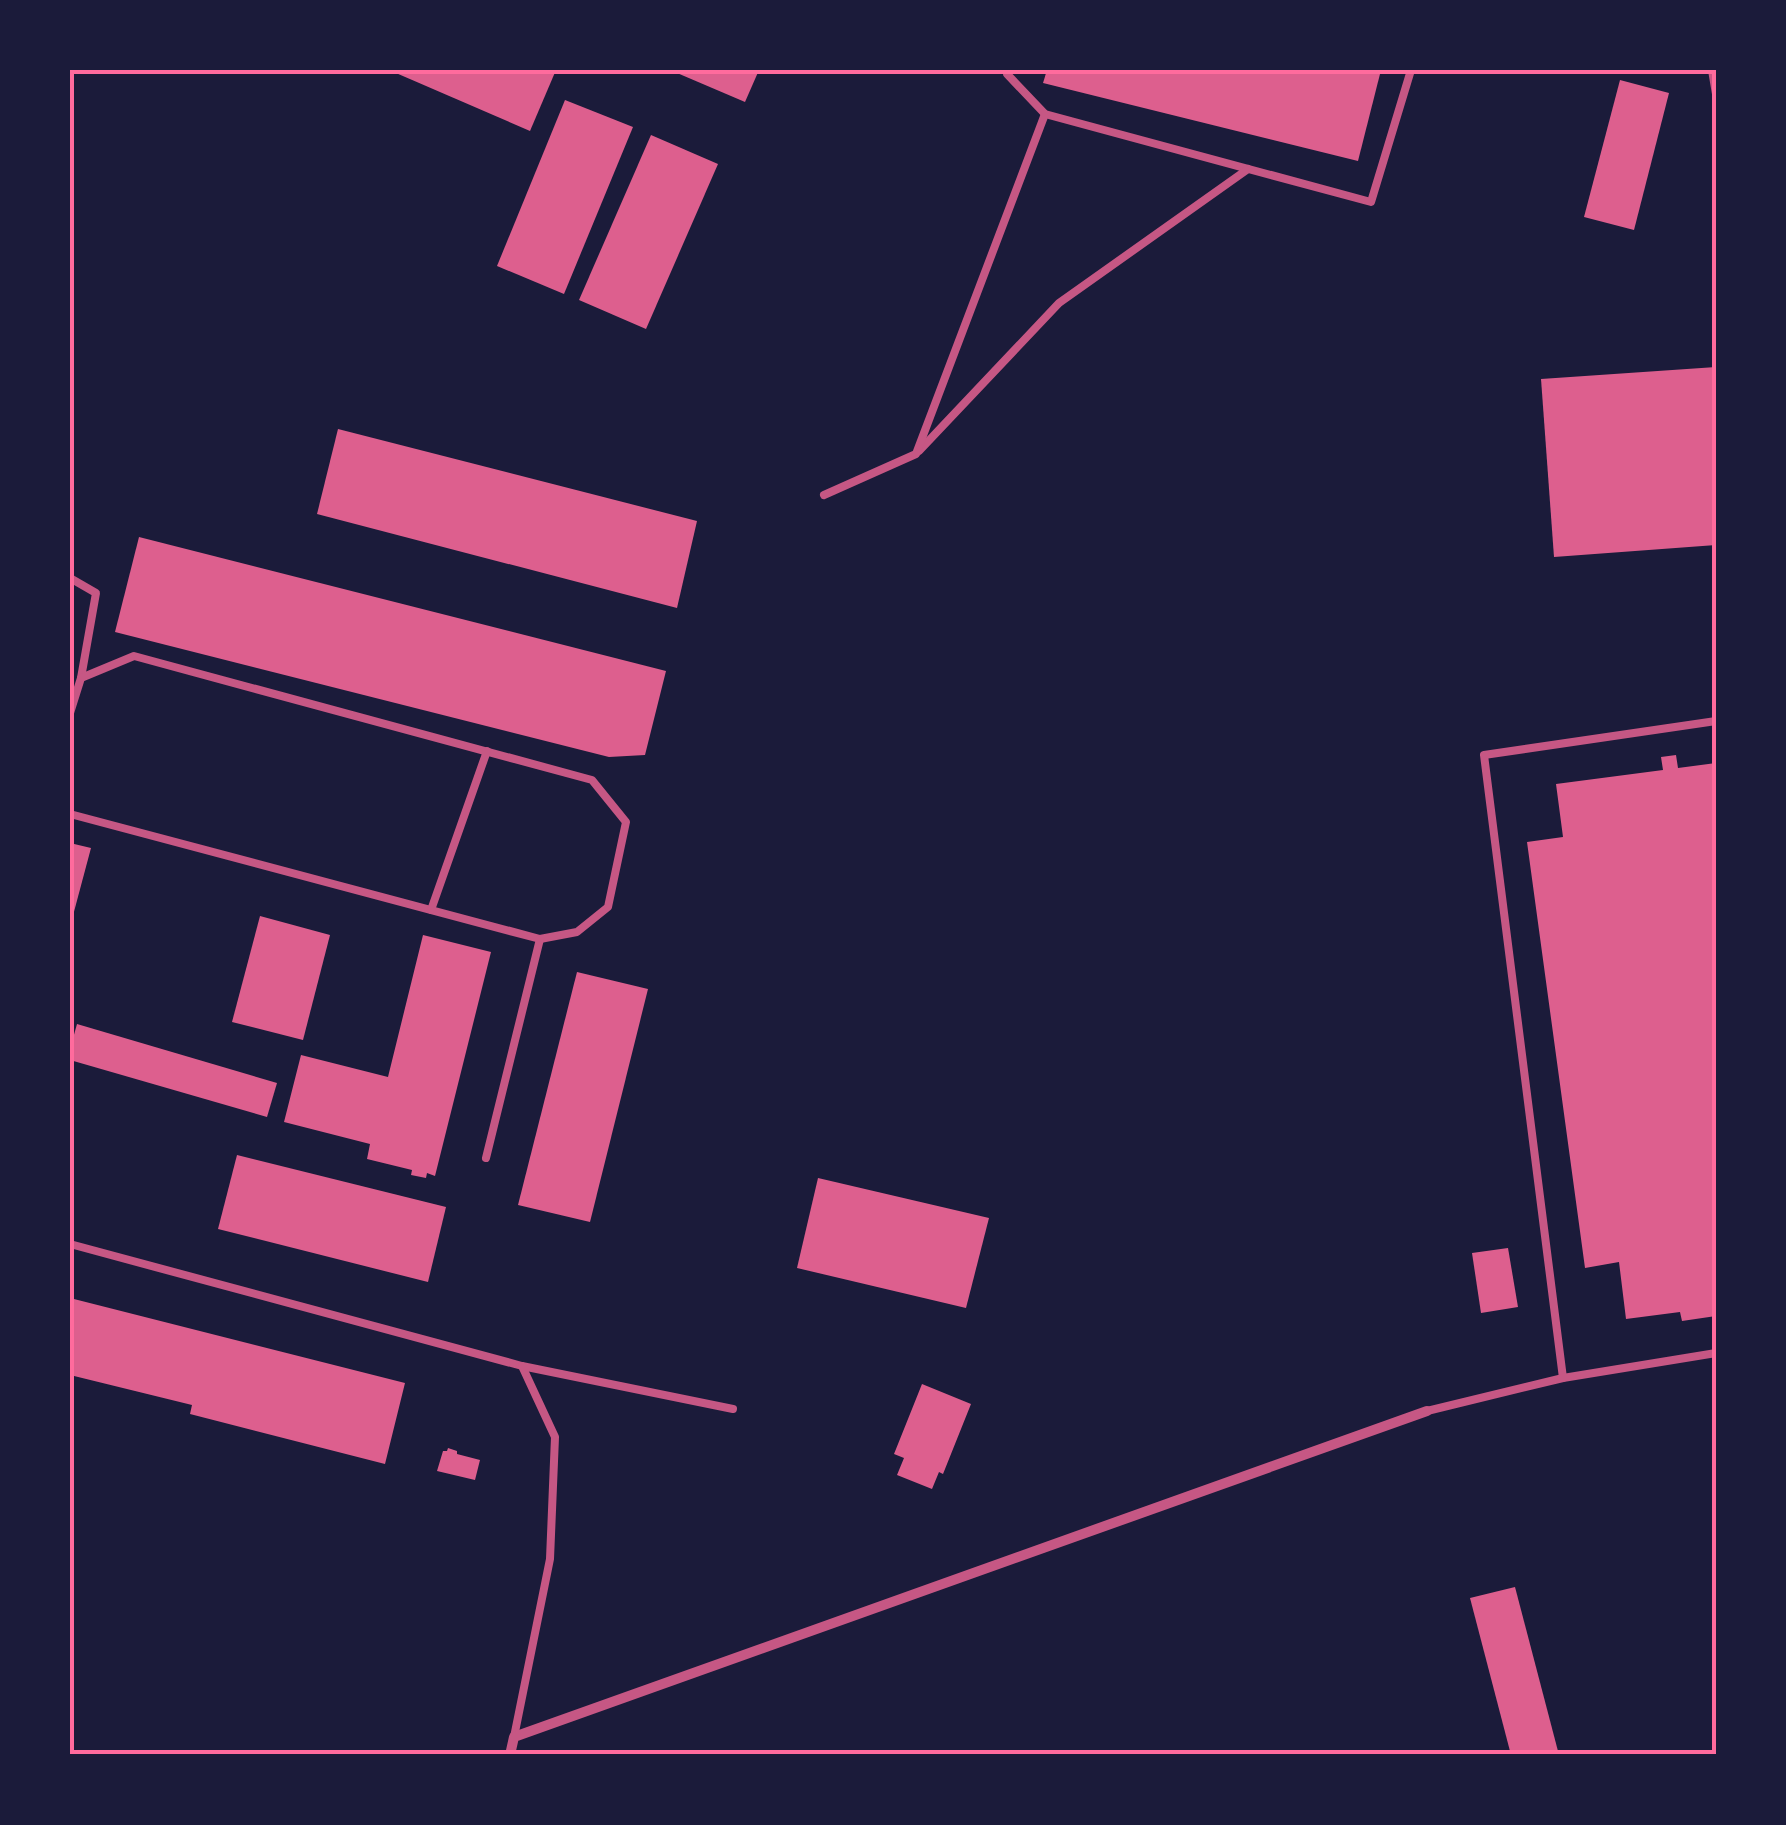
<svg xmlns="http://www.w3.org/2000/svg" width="1786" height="1825" viewBox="0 0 1786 1825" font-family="'PT Serif',serif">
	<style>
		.building { fill: #dd5f8e }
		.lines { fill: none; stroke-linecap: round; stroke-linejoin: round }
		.service { stroke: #c65784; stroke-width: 8 }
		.minor { stroke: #c65784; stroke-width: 10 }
		.neatline { fill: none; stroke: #ff6b9d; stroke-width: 4 }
	</style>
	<rect width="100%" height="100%" fill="#1b1b3a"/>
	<g class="building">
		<path d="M389,70h167l-26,61z"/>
		<path d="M670,70h89l-14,32z"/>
		<path d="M1047,70h334l-23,91 -315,-78z"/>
		<path d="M1620,80l49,13 -35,137 -50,-13z"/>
		<path d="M565,100l68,27 -69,167 -67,-28z"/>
		<path d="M651,135l67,29 -72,165 -67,-29z"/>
		<path d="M1716,367v178l-162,12 -13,-178z"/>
		<path d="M338,429l359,92 -20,87 -360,-94z"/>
		<path d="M139,537l527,134 -21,84 -36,2 -494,-125z"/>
		<path d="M1676,755l2,13 38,-5v553l-34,5 -2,-9 -54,7 -7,-57 -34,6 -58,-426 36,-5 -7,-53 107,-14 -2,-13z"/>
		<path d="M70,843l21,5 -20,75h-1z"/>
		<path d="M260,916l70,19 -27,105 -71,-18z"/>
		<path d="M423,935l68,17 -56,224 -8,-3 -1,5 -15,-3 1,-5 -45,-11 3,-15 -86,-22 17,-67 87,22z"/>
		<path d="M577,972l71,17 -58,233 -72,-17z"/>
		<path d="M77,1024l200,59 -10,34 -197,-57v-11z"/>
		<path d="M237,1155l209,52 -18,75 -210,-53z"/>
		<path d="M818,1178l171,40 -23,90 -169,-40z"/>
		<path d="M1508,1248l10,59 -37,6 -9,-60z"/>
		<path d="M70,1298l335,85 -20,81 -195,-50 2,-9 -122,-30z"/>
		<path d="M922,1384l49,20 -28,70 -4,-2 -7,17 -35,-14 7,-17 -10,-4z"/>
		<path d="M448,1448l9,3v3l23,6 -5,20 -38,-9 6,-20h4z"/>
		<path d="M1515,1587l44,168h-48l-41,-157z"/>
	</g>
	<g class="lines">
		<g class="service">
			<path d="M1008,70l-1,4 38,40 326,88 40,-132"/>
			<path d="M1712,70l4,24"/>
			<path d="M919,451l140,-148 189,-134"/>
			<path d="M824,495l92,-41 129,-340"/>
			<path d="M70,578l26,15 -15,85"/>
			<path d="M70,713l11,-35 53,-22 458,124 34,42 -18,85 -31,25 -37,7 -470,-125"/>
			<path d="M431,910l56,-159"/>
			<path d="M486,1158l54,-219"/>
			<path d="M70,1244l452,122 33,71 -5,122 -36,178"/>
			<path d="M522,1366l211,43"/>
			<path d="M1563,1378l-79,-623 232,-34"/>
			<path d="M1427,1411l136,-33 153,-25"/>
		</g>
		<path class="minor" d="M510,1755l4,-18 913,-326"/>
	</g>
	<rect width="1786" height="1825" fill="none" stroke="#1b1b3a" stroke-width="145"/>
	<rect x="72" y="72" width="1642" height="1680" class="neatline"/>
</svg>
